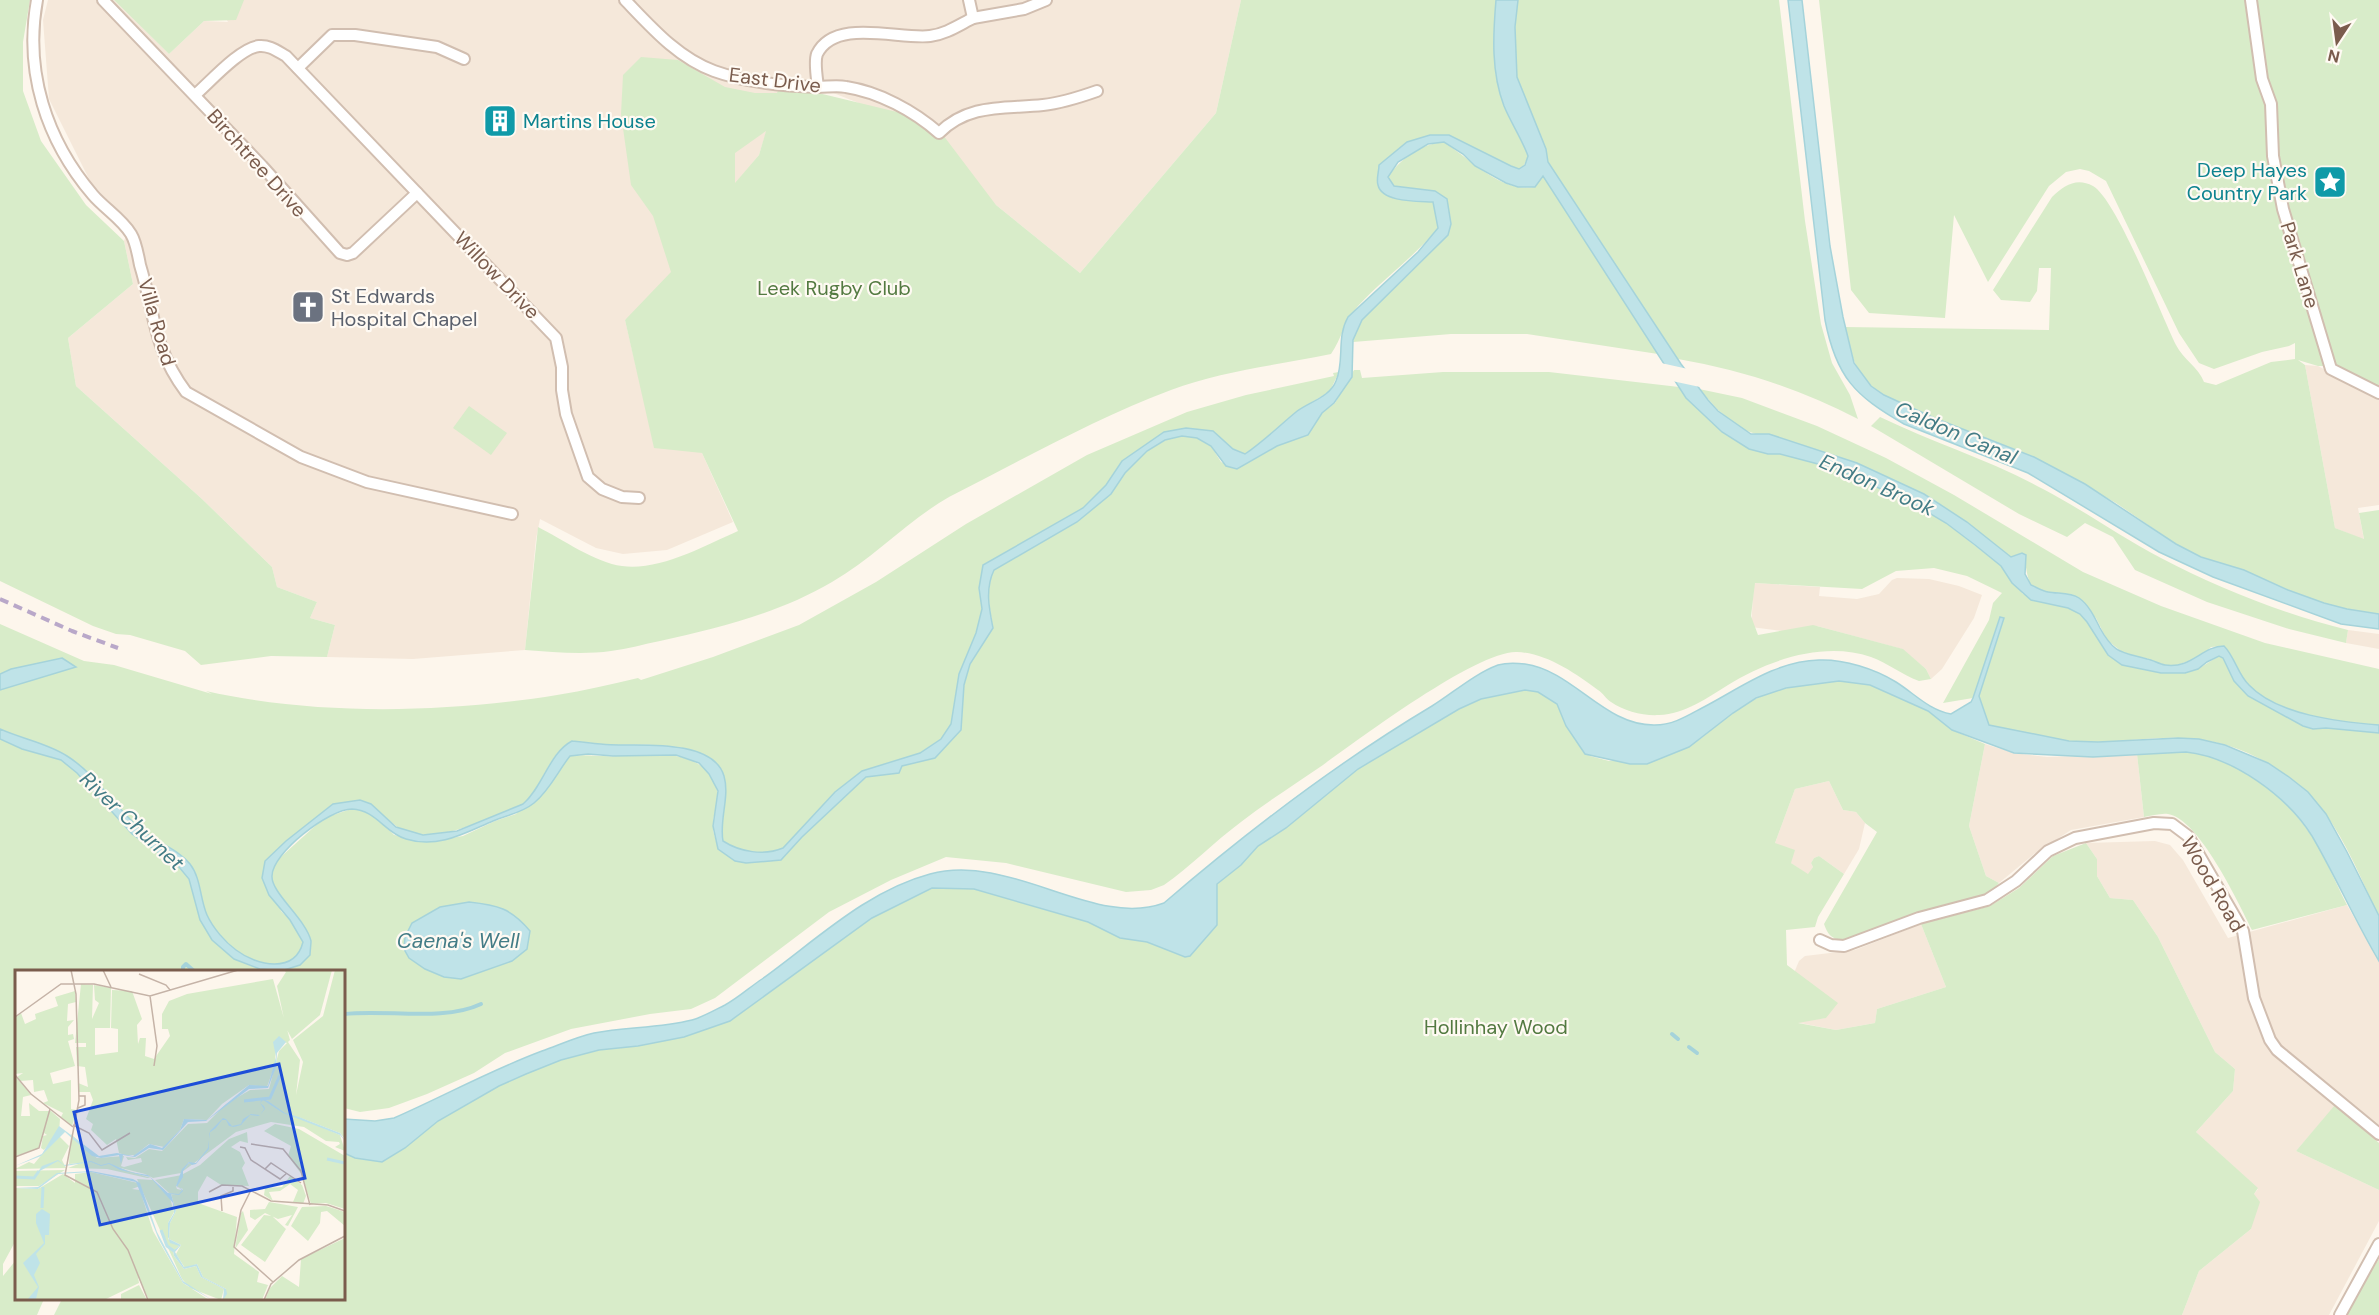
<svg xmlns="http://www.w3.org/2000/svg" width="2379" height="1315" viewBox="0 0 2379 1315" font-family="'DM Sans',sans-serif">
	<style>
		.residential { fill: #f5e8da }
		.green { fill: #d8ecc9; fill-rule: evenodd }
		.water { fill: #bfe3e8; stroke: #a5d3da; stroke-width: 1.5 }
		.pier { fill: #fdf6ec }
		.lines { fill: none; stroke-linecap: round; stroke-linejoin: round }
		.stream { stroke: #a5d3da; stroke-width: 4 }
		.street-casing { stroke: #d1beb0; stroke-width: 14 }
		.street { stroke: #fff; stroke-width: 10 }
		.rail { stroke: #b9a8c9; stroke-width: 4; stroke-dasharray: 9 6; stroke-linecap: butt }
		.labels { text-anchor: middle; stroke-width: 4.5; stroke-linejoin: round; paint-order: stroke }
		.street-label { font-size: 20px; fill: #7a5c4d; stroke: #fffaf3 }
		.culture-label { font-size: 20px; fill: #0d838f; stroke: #fffaf3; text-anchor: start }
		.park-label { font-size: 20px; fill: #537a41; stroke: #fffaf3 }
		.worship-label { font-size: 20px; fill: #5b616d; stroke: #fffaf3; text-anchor: start }
		.water-label { font-size: 21px; font-style: italic; fill: #437c86; stroke: #fffaf3 }
		.inset-river { fill: none; stroke: #bfe3e8; stroke-width: 3 }
		.inset-road { fill: none; stroke: #c5b3a7; stroke-width: 1.5 }
		.view { fill: #1d4ed8; fill-opacity: 0.15; stroke: #1d4ed8; stroke-width: 3 }
		.inset-edge { fill: none; stroke: #7a5c4d; stroke-width: 3 }
	</style>
	<rect width="100%" height="100%" fill="#fdf6ec"/>
	<g class="residential">
		<path d="M48,0h66l55,54 35,-33 24,1 -12,-22h1025l-25,113 -136,160 -84,-68 -94,-85 -84,-33 -37,-3 -22,71 -24,29 -29,80 -81,56 12,51 65,82 31,69 -66,28 -44,4 -27,-6 -56,-29 -4,20 -11,111 -112,9 -86,-2 8,-32 -25,-7 7,-16 -40,-15 -5,-20 -70,-68 -126,-113 -8,-48 65,-54 -9,-43 6,-15 -40,-45 -41,-82 -6,-79z"/>
		<path d="M2305,365l13,1 61,33v106l-21,3 6,32 -29,-12z"/>
		<path d="M1897,578l32,1 30,7 23,9 -8,23 -32,51 -11,10 -5,-10 -24,-20 -85,-23 -2,9 -64,-8 3,-44 66,4 -1,9 38,3 22,-5 13,-14z"/>
		<path d="M2348,630l31,4v15l-33,-6z"/>
		<path d="M1985,744l29,9 33,4 90,-3 7,63 -73,13 -37,24 -35,29 -13,-7 -17,-50z"/>
		<path d="M1829,781l14,29 13,2 9,11 -6,26 -15,25 -25,-18 -5,2 -3,5 2,4 -5,8 -17,-12 -16,-20 20,-54z"/>
		<path d="M2155,841l15,4 13,15 45,78 119,-33 32,56v166l-36,-30 -47,54 83,39v31l-50,94h-147l17,-44 52,-42 3,-35 4,-5 -62,-57 37,-41 2,-22 -20,-17 -57,-115 -25,-37 -23,-2 -13,-22v-17l-11,-16z"/>
		<path d="M1921,924l25,63 -69,22 -2,14 -39,7 -41,-8 30,-4 -31,-45 5,-12 6,-5 50,-6z"/>
	</g>
	<g class="green">
		<path d="M0,0h30l-7,42v49l18,50 45,64 38,36 9,43 -65,54 8,48 126,113 70,68 5,20 40,15 -7,16 25,7 -8,32 -56,-1 -70,9 -16,-14 -55,-16 -14,-1 -23,-8 -93,-45z"/>
		<path d="M114,0h130l-8,20 -32,1 -35,33z"/>
		<path d="M1241,0h255c-3,35 -5,73 8,106 7,17 18,33 24,51l-4,8 -5,4 -8,-3 -62,-31h-19l-51,30 13,33 41,4 5,26c-24,29 -55,51 -80,78 -14,16 -16,32 -27,48 -53,11 -110,17 -160,36 -77,29 -149,70 -222,107 -42,24 -75,61 -117,85 -53,31 -112,46 -172,59 -16,3 -32,8 -49,10 -28,4 -58,1 -86,-1l13,-123c24,12 58,36 84,39 38,5 82,-20 116,-35l-36,-78 -48,-5 -29,-128 46,-48 -18,-56 -22,-31 -10,-71 2,-39 18,-18 37,3 47,27 30,6h22l4,-9 141,34 21,17 53,70 84,68 136,-160zM766,131l-7,24 -24,28v-30z"/>
		<path d="M1518,0h261l26,221 16,103 11,39 18,32 8,24c-57,-30 -117,-49 -180,-60l-130,-197 -31,-85 -2,-50z"/>
		<path d="M1819,0h560v390l-46,-24h-15l-20,-6 7,5 30,163 29,11 -5,-26 20,-3v104l-32,-5 -23,-6 -36,-13 -44,-20 -43,-13 -25,-13 -60,-41 -82,-46 -102,-40 -48,-22 -13,-9 -12,-13 -10,-25 -4,-21 204,3 2,-62h-12l-2,23 -7,11 -29,-2 -8,-10 59,-93c12,-12 25,-20 41,-11 24,14 68,129 83,159 7,14 23,23 28,37l12,3 55,-23 24,-3v-16l-6,3 -27,6 -48,17 -15,-6 -20,-30 -73,-152 -17,-10 -9,-2 -14,3 -17,14 -61,96 -34,-67 -9,103 -76,-5 -18,-23z"/>
		<path d="M1444,142c26,17 57,51 91,45l8,-11 115,178 -131,-20h-76l-98,8 3,-11 6,-11 86,-85 -13,-44 -41,-5 -6,-9c14,-20 33,-33 56,-35z"/>
		<path d="M1354,370h6l2,8 81,-6h106l130,15 7,11 36,33 27,18 19,5h12l57,15 77,35 32,19 55,43 22,28 46,14 11,6 7,8 21,33 14,10 39,8h24l13,-4 21,-13 4,2 11,23 86,48 6,-1 53,5v183c-17,-34 -32,-74 -55,-104 -34,-44 -90,-74 -145,-74 -28,-1 -55,4 -82,4 -37,1 -73,-8 -108,-17l-10,-29 24,-78 -3,-1 -27,81 -30,5 46,-83 4,-17 9,-10 -35,-17 -33,-8 -38,3 -34,18 -107,-6 -4,33 7,19 55,-10 34,9 56,15 23,20 5,10 -12,2c-17,-6 -31,-18 -48,-24 -47,-16 -103,3 -143,28 -21,13 -43,29 -69,30 -16,1 -35,-4 -48,-13 -5,-3 -8,-9 -13,-12 -23,-17 -52,-37 -81,-38 -39,-2 -158,87 -194,113 -28,19 -56,37 -82,57 -27,20 -50,44 -77,63l-13,5 -25,2 -120,-29 -60,-6 -55,23 -62,32 -114,86 -24,11 -41,5 -79,15 -66,24 -31,20 -47,21 -38,14 -29,4 -16,-4v-136l-63,-1 19,-6 10,-10 1,-14 -11,-21 -23,-28 -6,-15 3,-14 50,-45 27,-9 14,2 15,9 14,15 35,7 34,-6 32,-15 21,-7 54,-58c16,-2 31,1 46,0 35,-2 89,-10 101,34 3,11 -5,25 -4,37 0,7 4,15 5,22l28,14 35,-3 21,-23 64,-60 33,-4 3,-7 33,-8 26,-28 3,-44 6,-22 23,-36c-3,-20 -8,-39 1,-58l83,-48 34,-28 14,-21 22,-22 19,-11 16,-4 15,2 14,8 10,16 16,7 40,-23 31,-11 14,-22 13,-10z"/>
		<path d="M1339,372l-9,19 -34,21 -20,19 -31,23 -59,-26 -64,33 -16,24 -23,23 -100,57 -4,23 3,21 -6,24 -17,41 -8,50 -10,15 -21,14 -58,18 -27,21 -52,56c-19,8 -43,4 -60,-7 -4,-21 7,-44 1,-65 -10,-35 -77,-31 -105,-31 -16,0 -31,-2 -47,-4 -24,12 -29,46 -49,63 -31,13 -97,47 -128,21 -8,-6 -16,-14 -24,-21h-38l-47,37 -21,21 16,49 9,9 13,22c-8,32 -46,25 -67,8 -11,-8 -23,-22 -29,-34 -7,-17 -6,-38 -17,-52 -13,-16 -37,-23 -52,-37 -25,-22 -42,-53 -71,-71 -20,-13 -45,-17 -67,-27v-105l84,37 30,4 98,29 -6,-3c109,25 240,22 351,4 27,-4 54,-11 81,-17l3,2 72,-23 86,-32 77,-43 90,-58 121,-69 100,-43 59,-17 88,-19 -1,-3z"/>
		<path d="M1699,389l43,9 75,28 69,32 68,37 129,77 78,34 104,37 114,26v56c-39,-3 -102,-10 -130,-40 -11,-10 -14,-28 -25,-39l-13,1 -11,10 -23,8h-13l-19,-7 -19,-3 -19,-15 -11,-22 -28,-24 -21,-2 -16,-7c-6,-12 -4,-23 -9,-32l-11,4 -44,-35 -43,-28 -67,-31 -88,-29 -10,1 -18,-6 -23,-19z"/>
		<path d="M469,406l38,27 -16,22 -38,-27z"/>
		<path d="M1880,417c54,26 110,43 163,72 40,21 78,48 118,69 56,30 126,57 187,72l-2,13 -57,-14 -82,-27 -72,-32 -22,-33 -28,-14 -18,14 -48,-23 -148,-88z"/>
		<path d="M1839,681l31,4 58,26 24,19 33,14 -16,82 17,50 13,7 -12,14 -138,43c-15,0 -20,-2 -25,-16l53,-92 -12,-9 -9,-11 -13,-2 -14,-29 -34,8 -20,54 20,7 -4,13 17,11 5,-7 -2,-4 3,-5 5,-2 25,18 -26,43 -3,10 -29,3 1,35 51,38 -12,15 -28,5 38,7 39,-7 2,-14 69,-22 -25,-63 69,-18 29,-18 34,-32 33,-13 11,16v17l13,22 23,2 25,37 57,115 20,17 -2,22 -37,41 62,56 -4,6 6,8 -9,27 -52,42 -17,44h-2128l8,-16 282,-1v-145l11,5 27,4 23,-14 33,-27 61,-35 27,-12 35,-14 38,-10 39,-4 46,-9 46,-16 142,-103 60,-30 42,1 114,33 32,16 27,4 38,15 32,-32v-41l24,-19 17,-19 28,-18 72,-59 101,-60 22,-10 44,-9 13,2 19,12 18,36 15,16 19,5 70,-10c21,-8 35,-25 53,-38 31,-23 70,-30 107,-32z"/>
		<path d="M0,739l22,10 39,11 16,13 55,61 47,33 10,12 23,61 48,29 9,2 -253,1v268l-13,24v12l13,-16v38l28,1 -7,16h-37z"/>
		<path d="M2186,752c49,5 98,42 125,83 14,21 24,47 36,70l-95,25c-14,-28 -53,-111 -84,-116 -7,-1 -17,2 -24,3l-7,-63z"/>
		<path d="M2335,1105l44,38v47l-83,-39z"/>
		<path d="M2379,1259v56h-32l12,-26z"/>
	</g>
	<g class="water">
		<path d="M1496,0h22l-3,27 2,50 29,72 2,13 133,202 27,36 10,11 33,23h18l88,29 67,31 43,28 44,35 11,-4 4,2 -1,19 6,11c5,2 11,6 17,7 10,2 22,0 31,6 10,7 16,20 21,30 14,26 22,24 47,31 6,1 12,5 18,6 27,4 37,-19 59,-19 11,11 14,29 25,39 28,30 91,37 130,40v8l-53,-5 -13,1 -10,-3 -55,-30 -14,-15 -11,-23 -4,-2 -12,6 -9,7 -13,4h-24l-39,-8 -14,-10 -21,-33 -7,-8 -12,-6 -37,-8 -19,-17 -11,-17 -26,-21 -29,-22 -32,-19 -77,-35 -57,-15h-12l-19,-5 -27,-17 -36,-34 -143,-222 -8,11h-17l-12,-4 -31,-17 -12,-12 -19,-12 -16,2 -30,18 -10,15 6,9 41,5 12,8 4,25 -3,11 -86,85 -9,20 -1,37 -18,26 -12,10 -14,22 -31,11 -40,23 -11,-3 -15,-20 -14,-8 -15,-2 -17,4 -18,11 -22,22 -14,21 -34,28 -83,48c-9,19 -5,38 -1,58l-23,36 -6,21 -3,45 -26,28 -33,8 -3,7 -33,4 -64,60 -21,23 -35,3 -11,-2 -17,-12 -5,-23 5,-35 -9,-17 -10,-11 -23,-8 -63,1 -25,-2 -18,2c-12,15 -20,34 -36,47 -12,10 -27,12 -41,18 -28,12 -55,28 -87,18 -21,-6 -30,-29 -54,-30 -23,0 -80,44 -80,67 -1,17 34,43 39,65 0,4 -1,10 -1,14l-10,10 -19,6 -21,-2 -26,-10 -22,-19 -12,-20 -11,-41 -10,-12 -47,-33 -55,-61 -16,-13 -39,-11 -22,-10v-10c22,10 47,14 67,27 29,18 46,49 71,71 15,14 39,21 52,37 11,14 10,35 17,51 6,13 18,27 29,35 21,16 59,24 67,-8l-13,-22 -21,-25 -7,-17 3,-17 21,-20 47,-37 27,-4 11,4 25,23 27,8 34,-4 66,-27c20,-17 26,-51 49,-63 16,2 31,4 47,4 28,0 95,-4 105,31 6,21 -5,44 -1,65 17,11 41,15 60,7l52,-56 27,-21 58,-18 21,-14 10,-15 8,-50 17,-41 6,-24 -3,-21 4,-23 100,-57 23,-23 16,-24 42,-29 22,-4 27,3 20,18 12,5c19,-13 34,-28 51,-42 13,-10 34,-15 40,-31 9,-21 0,-43 12,-64l70,-65 20,-24 -5,-26c-14,-1 -51,1 -55,-17 -2,-6 1,-13 1,-20l28,-23 23,-7h19l62,31 8,3 6,-4 3,-9c-6,-17 -17,-33 -24,-50 -13,-34 -11,-71 -8,-106z"/>
		<path d="M1788,0h14l28,246 13,71 11,46 17,23 13,9 48,22 102,40 51,27 91,60 25,13 43,13 44,20 36,13 23,6 32,5v15l-38,-5 -128,-47 -54,-25 -131,-79 -124,-49c-49,-28 -68,-47 -79,-104z"/>
		<path d="M2000,617l4,1 -25,78 10,29 80,16 29,1 80,-4 21,1 26,6 43,18 21,14 19,15 18,22 21,38 32,64v45c-24,-40 -43,-84 -67,-125 -25,-40 -79,-79 -126,-84l-93,5 -79,-4 -62,-23 -24,-19 -58,-26 -31,-4 -53,7 -30,10 -23,15 -44,34 -42,17h-17l-45,-10 -19,-28 -9,-22 -19,-12 -13,-2 -44,9 -22,10 -101,60 -72,59 -28,18 -17,19 -24,19v41l-27,31 -5,1 -38,-15 -27,-4 -32,-16 -114,-33 -42,-1 -60,30 -142,103 -46,16 -46,9 -39,4 -38,10 -35,14 -27,12 -61,35 -33,27 -23,14 -27,-4 -11,-5v-34l31,2 19,-3c50,-22 97,-48 148,-67 17,-6 34,-14 52,-18 32,-6 66,-5 98,-13 11,-3 23,-10 33,-15 13,-7 25,-18 37,-26 53,-38 104,-88 168,-105 81,-22 164,55 234,29 85,-73 171,-139 268,-197 21,-13 42,-32 66,-41 7,-2 19,-2 27,-1 49,7 79,62 130,61 18,0 32,-9 47,-17 37,-19 73,-47 117,-48 25,-1 56,9 77,22 19,12 33,28 55,32l20,-12 2,-4z"/>
		<path d="M62,658l14,9 -76,23v-16l11,-5z"/>
		<path d="M469,902c28,3 42,6 61,29l-3,18 -15,12 -51,18 -17,-2 -19,-8 -16,-11 -5,-9 1,-12 7,-14 28,-16z"/>
	</g>
	<path class="pier" d="M1661,363l27,6 12,18 -28,-6z"/>
	<g class="lines">
		<g class="stream">
			<path d="M183,972v-5l3,-3 9,8"/>
			<path d="M344,1014c42,-5 99,8 137,-10"/>
			<path d="M1672,1034l6,5"/>
			<path d="M1689,1047l8,6"/>
		</g>
		<g class="street-casing">
			<g id="street">
				<path d="M37,0c-13,71 9,140 56,195 11,13 29,24 38,39 5,8 7,21 9,31 15,49 13,83 46,127l115,65 66,25 145,32"/>
				<path d="M103,0l159,166 78,87 7,2 6,-2 64,-60"/>
				<path d="M625,0c26,27 53,58 89,71 33,12 69,15 104,16 9,0 19,-2 28,0 33,5 68,24 93,46 30,-30 66,-24 104,-28 19,-2 37,-8 54,-14"/>
				<path d="M2251,0l11,79 9,25 2,52 10,53 48,160 48,24"/>
				<path d="M973,18l51,-9 22,-9"/>
				<path d="M298,68l34,-33h23l82,12 27,12"/>
				<path d="M818,87c-1,-9 -4,-25 -1,-33 18,-37 83,-14 113,-18 16,-2 29,-11 43,-18l-4,-18"/>
				<path d="M195,95c15,-13 45,-47 64,-49 10,-1 18,5 27,10l270,282 6,29v23l4,24 22,63 14,12 20,8 17,1"/>
				<path d="M1820,940l11,5 13,1 75,-28 68,-18 29,-19 32,-30 27,-13 79,-15 18,1 16,12 55,95 11,67 16,42 7,10 102,84"/>
				<path d="M2340,1315l39,-71"/>
			</g>
		</g>
		<use href="#street" class="street"/>
		<path class="rail" d="M0,599l72,32 46,17"/>
	</g>
	<defs>
		<g id="building-square" transform="scale(1.725)"><rect x="-9" y="-9" width="18" height="18" rx="4" fill="#0f9aa8" stroke="#fffaf3"/><path d="M-4-6H4V6H1V3H-1V6H-4ZM-2.5-4.3h1.7v1.8h-1.7ZM.8-4.3h1.7v1.8H.8ZM-2.5-1h1.7V.8h-1.7ZM.8-1h1.7V.8H.8Z" fill="#fff"/></g>
		<g id="sight-square" transform="scale(1.725)"><rect x="-9" y="-9" width="18" height="18" rx="4" fill="#0f9aa8" stroke="#fffaf3"/><path d="M0-6L1.8-2.2L6-1.7L2.9 1.2L3.7 5.4L0 3.3L-3.7 5.4L-2.9 1.2L-6-1.7L-1.8-2.2Z" fill="#fff"/></g>
		<g id="church-square" transform="scale(1.725)"><rect x="-9" y="-9" width="18" height="18" rx="4" fill="#6b7280" stroke="#fffaf3"/><path d="M-1.2-6h2.4v3.5h3.3v2.4h-3.3V6h-2.4V-.1h-3.3v-2.4h3.3Z" fill="#fff"/></g>
	</defs>
	<g fill-rule="evenodd">
		<use href="#building-square" x="500" y="121"/>
		<use href="#sight-square" x="2330" y="182"/>
		<use href="#church-square" x="308" y="307"/>
	</g>
	<g class="labels">
		<g class="street-label">
			<text transform="translate(775 80) rotate(7)" y="7">East Drive</text>
			<text transform="translate(257 163) rotate(48)" y="7">Birchtree Drive</text>
			<text transform="translate(2300 265) rotate(73)" y="7">Park Lane</text>
			<text transform="translate(497 275) rotate(46)" y="7">Willow Drive</text>
			<text transform="translate(157 322) rotate(74)" y="7">Villa Road</text>
			<text transform="translate(2213 884) rotate(60)" y="7">Wood Road</text>
		</g>
		<g class="culture-label">
			<text x="523" y="128">Martins House</text>
			<text x="2307" y="177" text-anchor="end">Deep Hayes<tspan x="2307" dy="23">Country Park</tspan></text>
		</g>
		<g class="park-label">
			<text x="834" y="295">Leek Rugby Club</text>
			<text x="1496" y="1034">Hollinhay Wood</text>
		</g>
		<g class="worship-label">
			<text x="331" y="303">St Edwards<tspan x="331" dy="23">Hospital Chapel</tspan></text>
		</g>
		<g class="water-label">
			<text transform="translate(1956 433) rotate(23)" y="7">Caldon Canal</text>
			<text transform="translate(1877 485) rotate(24)" y="7">Endon Brook</text>
			<text transform="translate(132 821) rotate(43)" y="7">River Churnet</text>
			<text x="458" y="948">Caena's Well</text>
		</g>
	</g>
	<g transform="translate(15 970)">
		<rect width="330" height="330" fill="#fdf6ec"/>
		<path d="M268,0h49l-12,45 -28,24 -6,-11 -9,-42 9,-14zM320,0h10v169l-5,-6 -44,-17 44,19 5,16 -10,-4 5,-3 -1,-2 -13,-1 -22,-14 -33,-5 -35,10 -54,40 7,-9 4,1 -4,-2 -8,11 -28,5 -8,-4 -32,-8 38,12h-4l-40,-9 -39,-1 13,-5 -12,1 2,-30 26,24 27,-2 -3,10 3,1 18,-5 -1,-4 -13,2 -2,-3 9,1 14,-9 13,2 26,-27 19,-1 19,-19 24,-14 19,-1 10,-38 8,-8 -11,-4 -1,25 -8,23 -18,-2 -27,19 -15,16 -23,-1 -4,11 -16,17 -15,-3 -14,11h-10l-6,-2 -3,-14 -9,6 -16,-15 2,-6 -7,-5 7,-19 -3,-8h-11l-1,-9 10,4 -3,-20 -8,-1 -1,-19h10v-4h-11l6,-59 12,1 -1,34 7,-16 -4,-3 -1,-15 17,3 -1,40h-15v27l23,-3v-23l-7,-1 1,-38 20,1 10,28 -5,6 1,19 2,-6h6l-1,18 9,3 16,-23 -2,-7h-6v-15l7,-13 18,-7 86,-15 17,61 -2,2 12,18 -4,35 7,-33 -10,-22 30,-24zM60,21l1,11 -8,2 -1,17 7,-1 -6,7v8l5,-1 1,5 -6,2 7,25 -25,7 3,11 18,-4v29l6,1 -5,16 -11,-9 2,-4 -20,-10 5,-2 -4,-11 -10,2 -1,-12 -13,1 -3,-4 6,-4 -8,1v-56l6,-5 4,11 11,-5 -1,-5 23,-8 -3,-9zM0,106l16,19 -8,2 -2,19h9l-1,-13 10,8h12l9,8 -1,13 -15,18 -3,-2 2,-12 4,-1 -3,-2 -6,16 -23,7zM260,154l24,5 46,27v53l-19,-6 -15,1 -9,-29 -14,-19 3,-10 -27,-15zM232,162l1,11 -8,-2 -9,6 9,5 5,11 -3,5 7,18 -28,-1 -14,-9 -9,16v11l39,14 -3,37 25,18 -2,10 11,3 -6,15h-39l3,-11 -23,-12 -6,-13 -12,4 -9,-14 5,-9 -12,-6 1,-16 6,-12 -5,-17 5,1 -7,-2 -14,-13 27,-5 -6,11 1,3 5,1 -2,4 3,-5 -6,-2 6,-13 17,-9 29,-26zM43,165l11,11 -7,14 4,8 -51,1 14,-7 5,2zM50,200l-26,16h-24v-15zM76,202l47,11 2,3 -8,3 8,1 13,41 30,52 26,17h-60l-11,-23 1,6 -35,17h-89v-112l23,1 25,-15 12,9v-9zM275,206l12,9 4,11 -3,8 -10,-2 5,-12 -8,-6 -10,7 -11,1 4,9 -9,-6 1,-7 17,-1zM122,209l16,1 16,15 5,17 -6,11v16l11,7 -6,5 1,5 10,13 12,-3 5,11 23,12 -3,11 -31,-12 -8,-9zM254,232l29,5 -10,19 -3,-1 7,-10 -14,4 -13,-6 -10,7 -5,-3v-7l15,-1zM311,236l19,6v14l-18,-15 -6,1 -1,11 -12,18 -17,-15 11,-19zM228,241l5,19 -13,19 6,-36zM249,245l8,1 14,13 -21,33 -24,-17zM330,268v62h-80l5,-12 12,-12 17,11 2,-28zM124,315l8,15h-26v-6z" fill="#d8ecc9"/>
		<path d="M264,66l7,6 -9,11 -1,14 -8,21 -19,1 -43,32 -18,1 -25,28 -14,-2 -14,9 -12,-2 -2,9 -2,-9 -18,3 -9,-2 -27,-24 -24,24 -26,10 27,-12 17,-28 40,30 18,-3 16,3 17,-12 12,4 18,-18 4,-11 23,1 42,-35 19,1 8,-29 -3,-15zM247,129l6,2 17,12 14,4 41,16 5,8 -5,-6 -57,-22 -20,-13 -3,3 4,3 1,3 -5,6 -2,1 -8,-1 -9,10 -7,2 -5,-1 -3,-6h-4l-6,8 -7,5v16l-13,15 -4,1 -3,-2 -6,8v6l-6,10 5,2 1,2 -4,4 -8,-1 5,17 -6,12 -1,16 12,6 -6,7 9,15 13,-3 6,13 23,12 1,5 -4,6 1,-11 -23,-12 -5,-11 -12,3 -10,-13 -1,-5 6,-5 -9,-3 -2,-6v-14l6,-10 -1,-10 -23,-26 -30,-7 -11,-6 -8,2 -10,-4 -26,4 -7,-5 -20,11 4,-6 16,-6 6,5 27,-4 10,4 8,-2 21,9 18,3 20,18 11,1 3,-4 -6,-4 6,-17 7,-7 7,1 12,-15 2,-17 13,-13 3,1 6,7 9,-2 2,-5 8,-5 9,1 4,-6 -4,-6zM76,201l42,8 7,4 17,49 26,49 29,19 -29,-17 -24,-43 -23,-58 -45,-10 -33,2 -20,15 -23,-1 23,-1 19,-14zM27,239l8,5 -1,21h-4v9l-9,10 4,9 -6,12 5,12 -3,12 -9,1 11,-13 -15,-24 21,-20 -8,-20v-9z" fill="#bfe3e8"/>
		<path class="inset-river" d="M229,131l26,-3 10,-23M312,189l18,4M0,207l19,1 5,-7M27,238l1,-21M146,260l6,16 7,5"/>
		<path class="inset-road" d="M56,0l5,24 3,106 -14,75 32,17 16,37 15,21 20,50M88,0l8,17M124,4l27,11 4,5M135,26l7,50 -3,20M0,47l46,-33h33l56,12 88,-26M0,105l16,19 42,33M63,138l7,-3v-9h-6M58,155l16,8 13,17 28,-17M236,174l32,5 18,22 9,34M225,177l5,1 6,12 29,19 7,-6M0,187l24,-9 11,-39M250,199l6,-6 30,20M236,220l-10,20 -7,37 39,35M194,222l13,-7 20,1 29,15 57,4 17,6M207,241l-1,-15 12,-5v-4M249,330l7,-16 28,-24 46,-24"/>
		<path class="view" d="M264,94l26,114 -205,47 -26,-113z"/>
		<rect width="330" height="330" class="inset-edge"/>
	</g>
	<g transform="translate(2337 42) rotate(193)" stroke="#fffaf3" stroke-width="4.5" paint-order="stroke">
	<path d="M0-4.5L10 22L0 15L-10 22Z" fill="#7a5c4d"/>
	<text y="-9" font-size="16" font-weight="bold" text-anchor="middle" fill="#7a5c4d">N</text>
	</g>
</svg>
